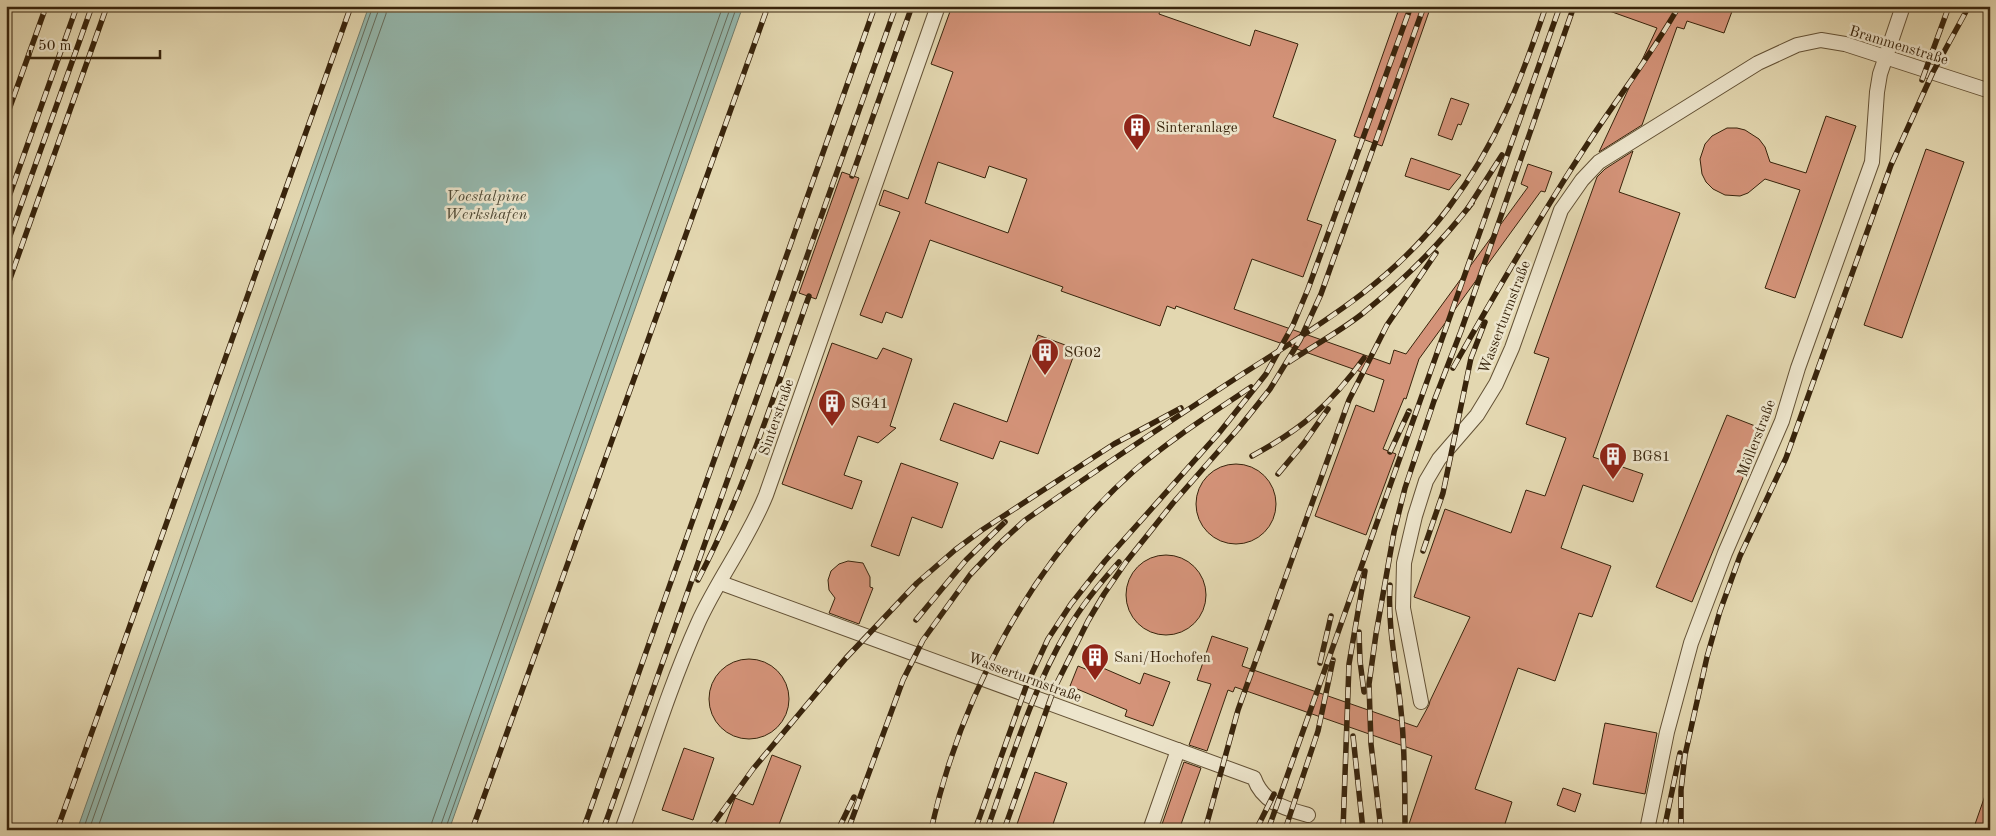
<svg xmlns="http://www.w3.org/2000/svg" width="1996" height="836" viewBox="0 0 1996 836" font-family="'Old Standard TT',serif">
	<style>
		.water { fill: #95b9af; stroke: #707d6e }
		.lines { fill: none; stroke-linecap: round; stroke-linejoin: round }
		.shore { stroke: #666e5e; stroke-width: 1 }
		.building { fill: #d49379; stroke: #38240c; fill-rule: evenodd }
		.street-casing { stroke: #635135; stroke-width: 16 }
		.street { stroke: #ede5cc; stroke-width: 14 }
		.rail-casing { stroke: #38240c; stroke-width: 5.5 }
		.rail { stroke: #ede5cc; stroke-width: 4; stroke-dasharray: 11; stroke-linecap: butt }
		.labels { text-anchor: middle; stroke-width: 5; stroke-linejoin: round; paint-order: stroke }
		.street-label { font-size: 15px; fill: #38240c; stroke: #ede5cc }
		.poi-label { font-size: 15px; fill: #38240c; stroke: #ede5cc; text-anchor: start }
		.water-label { font-size: 16px; font-style: italic; fill: #4f4935; stroke: #ede5cc }
	</style>
	<rect width="100%" height="100%" fill="#e3d7b0"/>
	<filter id="stains"><feTurbulence type="fractalNoise" baseFrequency=".004" numOctaves="4"/><feColorMatrix values="0 0 0 0 .2 0 0 0 0 .09 0 0 0 0 .02 0 0 0 .5 -.17"/></filter>
	<radialGradient id="worn" r=".72"><stop offset=".6" stop-color="#630" stop-opacity="0"/><stop offset="1" stop-color="#630" stop-opacity=".3"/></radialGradient>
	<path class="water" d="M369,6h374l-294,824h-372z"/>
	<g class="lines">
		<g class="shore">
			<path d="M83,830l290,-824"/>
			<path d="M89,830l291,-824"/>
			<path d="M97,830l289,-816 1,-8"/>
			<path d="M431,830l1,-8 291,-816"/>
			<path d="M439,830l292,-824"/>
			<path d="M445,830l292,-824"/>
		</g>
	</g>
	<g class="building">
		<path d="M952,6h209l-2,8 91,32 5,-16 43,14 -25,73 63,23 -29,80 15,5 -19,52 -51,-18 -18,50 156,55 4,-14 12,4 122,-167 -7,-3 7,-20 24,8 -7,20 -4,-1 -122,168 -13,40 -2,-1 -21,51 13,5 -30,81 -51,-19 41,-111 18,7 10,-32 -208,-74 -1,3 -8,-3 -7,20 -99,-35 2,-4 -133,-47 -28,78 -16,-6 -4,11 -22,-8 40,-103 -21,-7 5,-15 24,9 45,-127 -22,-8zM938,162l47,16 4,-12 38,13 -19,54 -83,-30z"/>
		<path d="M1400,6h31l-49,140 -28,-10z"/>
		<path d="M1602,6h132l-10,27 -37,-12 -3,8 -7,-2 -35,98 -43,27 58,-124 -56,-20z"/>
		<path d="M1451,98l18,6 -8,21 -3,-1 -6,16 -14,-5z"/>
		<path d="M1826,116l30,10 -61,172 -30,-10 35,-98 -35,-11 -17,14 -8,3 -15,-1 -12,-6 -7,-7 -4,-8 -2,-15 5,-15 7,-8 15,-8h10l8,2 14,9 6,8 5,15 36,11z"/>
		<path d="M1926,149l38,13 -62,176 -38,-13z"/>
		<path d="M1633,151l-14,41 61,21 -87,244 50,17 -10,28 -50,-17 -22,63 50,18 -19,51 -13,-4 -24,68 -37,-13 -43,121 37,13 -9,28h-96l25,-74 -197,-69 -2,5 -5,-2 -21,61 -18,-6 22,-61 -14,-4 15,-44 36,12 -6,18 175,61 12,-22 1,-4 40,-84 -56,-20 31,-88 66,24 15,-43 19,6 21,-58 -40,-14 23,-66 -15,-5 63,-176 8,-8z"/>
		<path d="M1411,158l50,17 -12,15 -44,-14z"/>
		<path d="M842,172l17,6 -43,121 -17,-6z"/>
		<path d="M1038,335l38,14 -38,105 -38,-13 -7,18 -53,-19 14,-37 53,19z"/>
		<path d="M832,343l45,16 6,-11 29,11 -22,67 6,2 -18,15 -20,-7 -14,39 18,6 -10,28 -70,-25z"/>
		<path d="M1727,415l36,14 -71,173 -36,-15z"/>
		<path d="M901,463l57,20 -16,45 -30,-11 -13,39 -28,-10z"/>
		<circle cx="1236" cy="504" r="40"/>
		<circle cx="1166" cy="595" r="40"/>
		<path d="M848,561l15,2 7,14v10l3,1 -14,36 -30,-11 6,-15 -6,-8 -1,-10 3,-9 8,-7z"/>
		<circle cx="749" cy="699" r="40"/>
		<path d="M1096,665l44,19 4,-11 26,9 -17,44 -28,-10 2,-6 -57,-24 8,-20 15,6z"/>
		<path d="M1605,723l52,10 -12,61 -52,-10z"/>
		<path d="M684,748l30,10 -21,62 -31,-10z"/>
		<path d="M772,755l29,11 -24,64h-54l12,-32 18,7z"/>
		<path d="M1184,762l17,6 -22,62h-19z"/>
		<path d="M1035,772l32,11 -16,47h-36z"/>
		<path d="M1988,787h2v43h-17z"/>
		<path d="M1563,788l18,6 -6,18 -18,-7z"/>
	</g>
	<g class="lines">
		<g class="street-casing">
			<g id="street">
				<path d="M721,583l533,195c9,25 30,30 54,37"/>
				<path d="M1421,702l-18,-94 1,-45 11,-47 11,-35 13,-22 38,-44 19,-31 16,-36 49,-138 21,-30 17,-18 159,-99 39,-18 24,-5 24,4 145,47"/>
				<path d="M622,830c25,-69 46,-140 76,-207 20,-44 50,-83 68,-128l172,-489"/>
				<path d="M1150,830l28,-80"/>
				<path d="M1647,830l20,-98 24,-89 34,-90 57,-132 16,-53 74,-206 5,-70 3,-18 23,-68"/>
			</g>
		</g>
		<use href="#street" class="street"/>
		<g class="rail-casing">
			<g id="rail">
				<path d="M1922,80l27,-74"/>
				<path d="M6,118l38,-106"/>
				<path d="M852,176l60,-170"/>
				<path d="M6,205l71,-199"/>
				<path d="M1468,208l34,-53"/>
				<path d="M6,247l86,-241"/>
				<path d="M6,290l101,-284"/>
				<path d="M1289,362c24,-16 50,-30 73,-48 41,-33 78,-70 110,-111"/>
				<path d="M1453,368c43,-76 87,-152 135,-225 30,-46 64,-89 91,-137"/>
				<path d="M1390,452l19,-41"/>
				<path d="M1252,456c50,-27 79,-52 112,-98"/>
				<path d="M1278,474l26,-31 24,-34"/>
				<path d="M1423,551l20,-58 28,-135 14,-36"/>
				<path d="M698,580c47,-90 77,-188 111,-284"/>
				<path d="M1390,585c-3,46 9,92 12,137 3,36 3,72 3,108"/>
				<path d="M916,620l50,-60 39,-38"/>
				<path d="M1359,632l1,29 4,31"/>
				<path d="M1320,663l11,-47"/>
				<path d="M1353,736l10,94"/>
				<path d="M57,830l294,-824"/>
				<path d="M472,830l296,-824"/>
				<path d="M583,830l292,-824"/>
				<path d="M603,830l293,-824"/>
				<path d="M709,830l44,-61 93,-111 71,-75 38,-33 27,-20 132,-86 67,-36"/>
				<path d="M838,830l16,-33"/>
				<path d="M848,830l55,-150 20,-40 47,-65 28,-30 26,-24c72,-51 146,-100 220,-148 77,-49 150,-92 205,-166 48,-63 72,-127 97,-201"/>
				<path d="M931,830c30,-134 100,-268 204,-360 36,-31 76,-56 116,-83"/>
				<path d="M975,830l52,-146 21,-45 23,-35 34,-43 114,-128 47,-59 27,-49 15,-36 103,-283"/>
				<path d="M987,830c24,-68 44,-139 81,-201 14,-24 32,-46 51,-67"/>
				<path d="M1004,830l50,-141 34,-68 16,-27 22,-32 47,-59 65,-74 32,-40 30,-49 21,-46 103,-288"/>
				<path d="M1205,830l33,-120 111,-310 38,-75 49,-72"/>
				<path d="M1256,830l18,-36"/>
				<path d="M1268,830l292,-824"/>
				<path d="M1285,830l33,-99 15,-71"/>
				<path d="M1343,830l6,-166 16,-93"/>
				<path d="M1381,830l-10,-86 -2,-60 7,-50 18,-102 11,-44 29,-87 27,-70 113,-325"/>
				<path d="M1664,830l16,-77"/>
				<path d="M1681,830v-40l4,-35 22,-98 13,-46 20,-55 46,-98 105,-293 42,-93 36,-66"/>
			</g>
		</g>
		<use href="#rail" class="rail"/>
	</g>
	<defs>
		<g id="building-pin" transform="scale(1.4375)"><path d="M0 17L-7.5 6A9.5 9.5 0 1 1 7.5 6Z" fill="#8f2418" stroke="#ede5cc"/><path d="M-4-6H4V6H1V3H-1V6H-4ZM-2.5-4.3h1.7v1.8h-1.7ZM.8-4.3h1.7v1.8H.8ZM-2.5-1h1.7V.8h-1.7ZM.8-1h1.7V.8H.8Z" fill="#fff"/></g>
	</defs>
	<g fill-rule="evenodd">
		<use href="#building-pin" x="1137" y="127"/>
		<use href="#building-pin" x="1045" y="352"/>
		<use href="#building-pin" x="832" y="403"/>
		<use href="#building-pin" x="1613" y="456"/>
		<use href="#building-pin" x="1095" y="657"/>
	</g>
	<g class="labels">
		<g class="street-label">
			<text transform="translate(1899 45) rotate(17)" y="5">Brammenstraße</text>
			<text transform="translate(1504 317) rotate(-69)" y="5">Wasserturmstraße</text>
			<text transform="translate(776 417) rotate(-71)" y="5">Sinterstraße</text>
			<text transform="translate(1756 438) rotate(-69)" y="5">Möllerstraße</text>
			<text transform="translate(1025 677) rotate(20)" y="5">Wasserturmstraße</text>
		</g>
		<g class="poi-label">
			<text x="1156" y="132">Sinteranlage</text>
			<text x="1064" y="357">SG02</text>
			<text x="851" y="408">SG41</text>
			<text x="1632" y="461">BG81</text>
			<text x="1114" y="662">Sani/Hochofen</text>
		</g>
		<g class="water-label">
			<text x="486" y="201">Voestalpine<tspan x="486" dy="18">Werkshafen</tspan></text>
		</g>
	</g>
	<rect width="1996" height="836" fill="none" stroke="#e3d7b0" stroke-width="25"/>
	<rect x="8" y="8" width="1981" height="821" fill="none" stroke="#38240c" stroke-width="2.5"/>
	<rect x="12" y="12" width="1971" height="811" fill="none" stroke="#38240c"/>
	<path d="M30 50v8h130v-8" fill="none" stroke="#38240c" stroke-width="2.5"/>
	<text x="38" y="50" font-size="15" fill="#38240c" stroke="#ede5cc" stroke-width="4" paint-order="stroke">50 m</text>
	<rect width="100%" height="100%" filter="url(#stains)"/>
	<rect width="100%" height="100%" fill="url(#worn)"/>
</svg>
